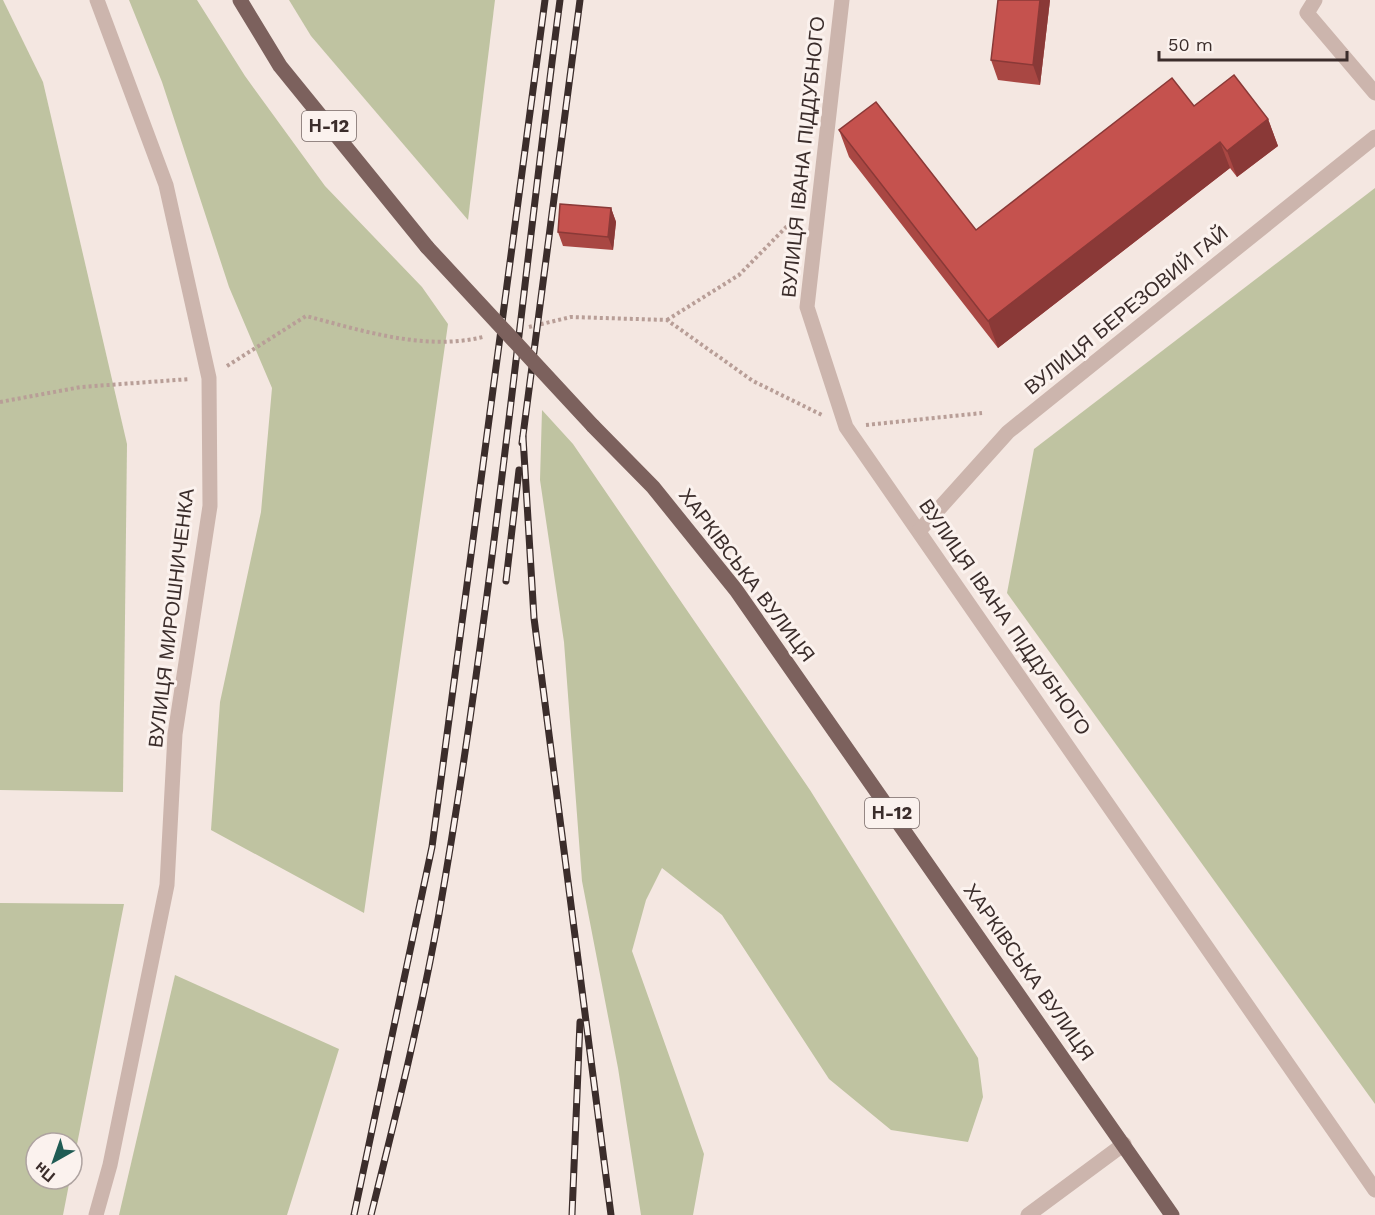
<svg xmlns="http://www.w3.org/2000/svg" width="1375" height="1215" viewBox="0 0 1375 1215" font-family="'Work Sans',sans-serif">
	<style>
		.green { fill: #bfc3a1 }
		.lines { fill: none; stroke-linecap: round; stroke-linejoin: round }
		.path { stroke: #b89e97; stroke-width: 4; stroke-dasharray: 3 3; stroke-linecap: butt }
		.service { stroke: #ccb5ad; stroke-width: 15 }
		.minor { stroke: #ccb5ad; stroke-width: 15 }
		.tertiary { stroke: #ccb5ad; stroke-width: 15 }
		.primary { stroke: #7c615d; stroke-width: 15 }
		.rail-casing { stroke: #3b2d2b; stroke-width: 7 }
		.rail { stroke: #fbf2ee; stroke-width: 4.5; stroke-dasharray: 14; stroke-linecap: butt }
		.primary-bridge { stroke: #7c615d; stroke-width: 15 }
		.wall { fill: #a94743 }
		.shaded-wall { fill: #8a3937 }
		.building { fill: #c5524e; stroke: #8a3937; stroke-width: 1.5 }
		.labels { text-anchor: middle; stroke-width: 6; stroke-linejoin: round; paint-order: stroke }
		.shield { fill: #fbf2ee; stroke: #756866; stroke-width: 1.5 }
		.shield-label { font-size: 18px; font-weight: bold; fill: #3b2d2b }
		.street-label { font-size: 20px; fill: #3b2d2b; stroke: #fbf2ee }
	</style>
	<rect width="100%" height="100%" fill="#f4e7e1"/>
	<g class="green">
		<path d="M0,0h3l40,82 84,362 -4,348 -123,-2z"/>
		<path d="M129,0h68l48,76 80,110 97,101 26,37 -84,589 -153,-83 9,-128 41,-190 11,-124 -43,-101 -67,-205z"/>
		<path d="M289,0h206l-27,220 -157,-184z"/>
		<path d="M1375,188v916l-368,-511 27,-144z"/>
		<path d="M542,410l31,34 237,346 168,268 5,39 -15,45 -77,-12 -62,-51 -107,-164 -60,-47 -16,32 -14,51 72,203 -11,61h-52l-23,-147 -36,-187 -18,-239 -24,-162z"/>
		<path d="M0,903l124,1 -52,266v-27h-36v36h34l-7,36h-63z"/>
		<path d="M175,975l164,74 -52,166h-168z"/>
	</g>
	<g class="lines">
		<g class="path">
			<path d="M667,320l72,-45 58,-59"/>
			<path d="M529,327l42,-10 96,3 86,61 69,34"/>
			<path d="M227,366l79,-50c58,15 118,35 177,21"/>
			<path d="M0,402l81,-15 109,-8"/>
			<path d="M866,425l116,-12"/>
		</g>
		<g class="service">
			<path d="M1315,0l-8,13 68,80"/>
			<path d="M1028,1215l96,-71"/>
		</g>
		<path class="minor" d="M96,1215l14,-50 57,-280 8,-151 35,-228 -1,-128 -43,-193 -69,-185"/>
		<g class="tertiary">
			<path d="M842,0l-35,307 39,120 529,763"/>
			<path d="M919,531l89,-99 367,-295"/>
		</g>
		<g class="primary">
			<path d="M240,0l40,66 147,181"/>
			<path d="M593,426l60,61 83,103 436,625"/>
		</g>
		<g class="rail-casing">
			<g id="rail">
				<path d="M523,437l11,181 77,597"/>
				<path d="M522,443l58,-443"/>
				<path d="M506,581l13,-111"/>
				<path d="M354,1215l78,-368 113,-847"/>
				<path d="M371,1215c25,-100 50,-200 68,-301 53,-303 81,-610 121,-914"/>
				<path d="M572,1215l8,-193"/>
			</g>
		</g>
		<use href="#rail" class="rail"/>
		<path class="primary-bridge" d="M427,247l166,179"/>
	</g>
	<g class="wall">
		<path d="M1050,0l-10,85 -42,-5 -7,-20z"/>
		<path d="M1194,106l74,13 10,27 -41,31 -7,-9 -232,180 -149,-191 -10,-27 137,100z"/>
		<path d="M611,208l5,14 -3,28 -50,-4 -5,-14z"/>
	</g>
	<g class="shaded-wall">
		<path d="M1040,0h10l-10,85 -7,-20z"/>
		<path d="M1268,119l10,27 -41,31 -10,-26z"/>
		<path d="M1220,142l10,26 -232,180 -10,-27z"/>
		<path d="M611,208l5,14 -3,28 -5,-13z"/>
	</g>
	<g class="building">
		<path d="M998,0h42l-7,65 -42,-5z"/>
		<path d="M1234,75l34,44 -41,32 -7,-9 -232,179 -149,-191 37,-28 100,128 196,-152 22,28z"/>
		<path d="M560,204l51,4 -3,29 -50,-5z"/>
	</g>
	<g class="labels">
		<g class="shield">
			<rect x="302" y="111" width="54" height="30" rx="4.5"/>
			<rect x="865" y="798" width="54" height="30" rx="4.5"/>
		</g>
		<g class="shield-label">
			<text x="329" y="132">Н-12</text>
			<text x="892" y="819">Н-12</text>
		</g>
		<g class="street-label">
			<text transform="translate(803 157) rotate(-84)" y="7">ВУЛИЦЯ ІВАНА ПІДДУБНОГО</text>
			<text transform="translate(1126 310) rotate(-39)" y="7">ВУЛИЦЯ БЕРЕЗОВИЙ ГАЙ</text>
			<text transform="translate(747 575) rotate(53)" y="7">ХАРКІВСЬКА ВУЛИЦЯ</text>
			<text transform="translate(1005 617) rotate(55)" y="7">ВУЛИЦЯ ІВАНА ПІДДУБНОГО</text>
			<text transform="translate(171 618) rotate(-83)" y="7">ВУЛИЦЯ МИРОШНИЧЕНКА</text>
			<text transform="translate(1029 972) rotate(55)" y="7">ХАРКІВСЬКА ВУЛИЦЯ</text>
		</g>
	</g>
	<g transform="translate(54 1161) rotate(220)"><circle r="28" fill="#fbf2ee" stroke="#aea3a0" stroke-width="1.5"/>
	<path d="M0-4.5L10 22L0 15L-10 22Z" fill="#205c54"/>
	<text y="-9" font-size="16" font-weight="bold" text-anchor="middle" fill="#3b2d2b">Пн</text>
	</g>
	<path d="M1159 51v9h188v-9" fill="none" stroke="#3b2d2b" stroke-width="3"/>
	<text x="1168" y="51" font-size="18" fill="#3b2d2b" stroke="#fbf2ee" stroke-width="4.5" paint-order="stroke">50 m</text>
</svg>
